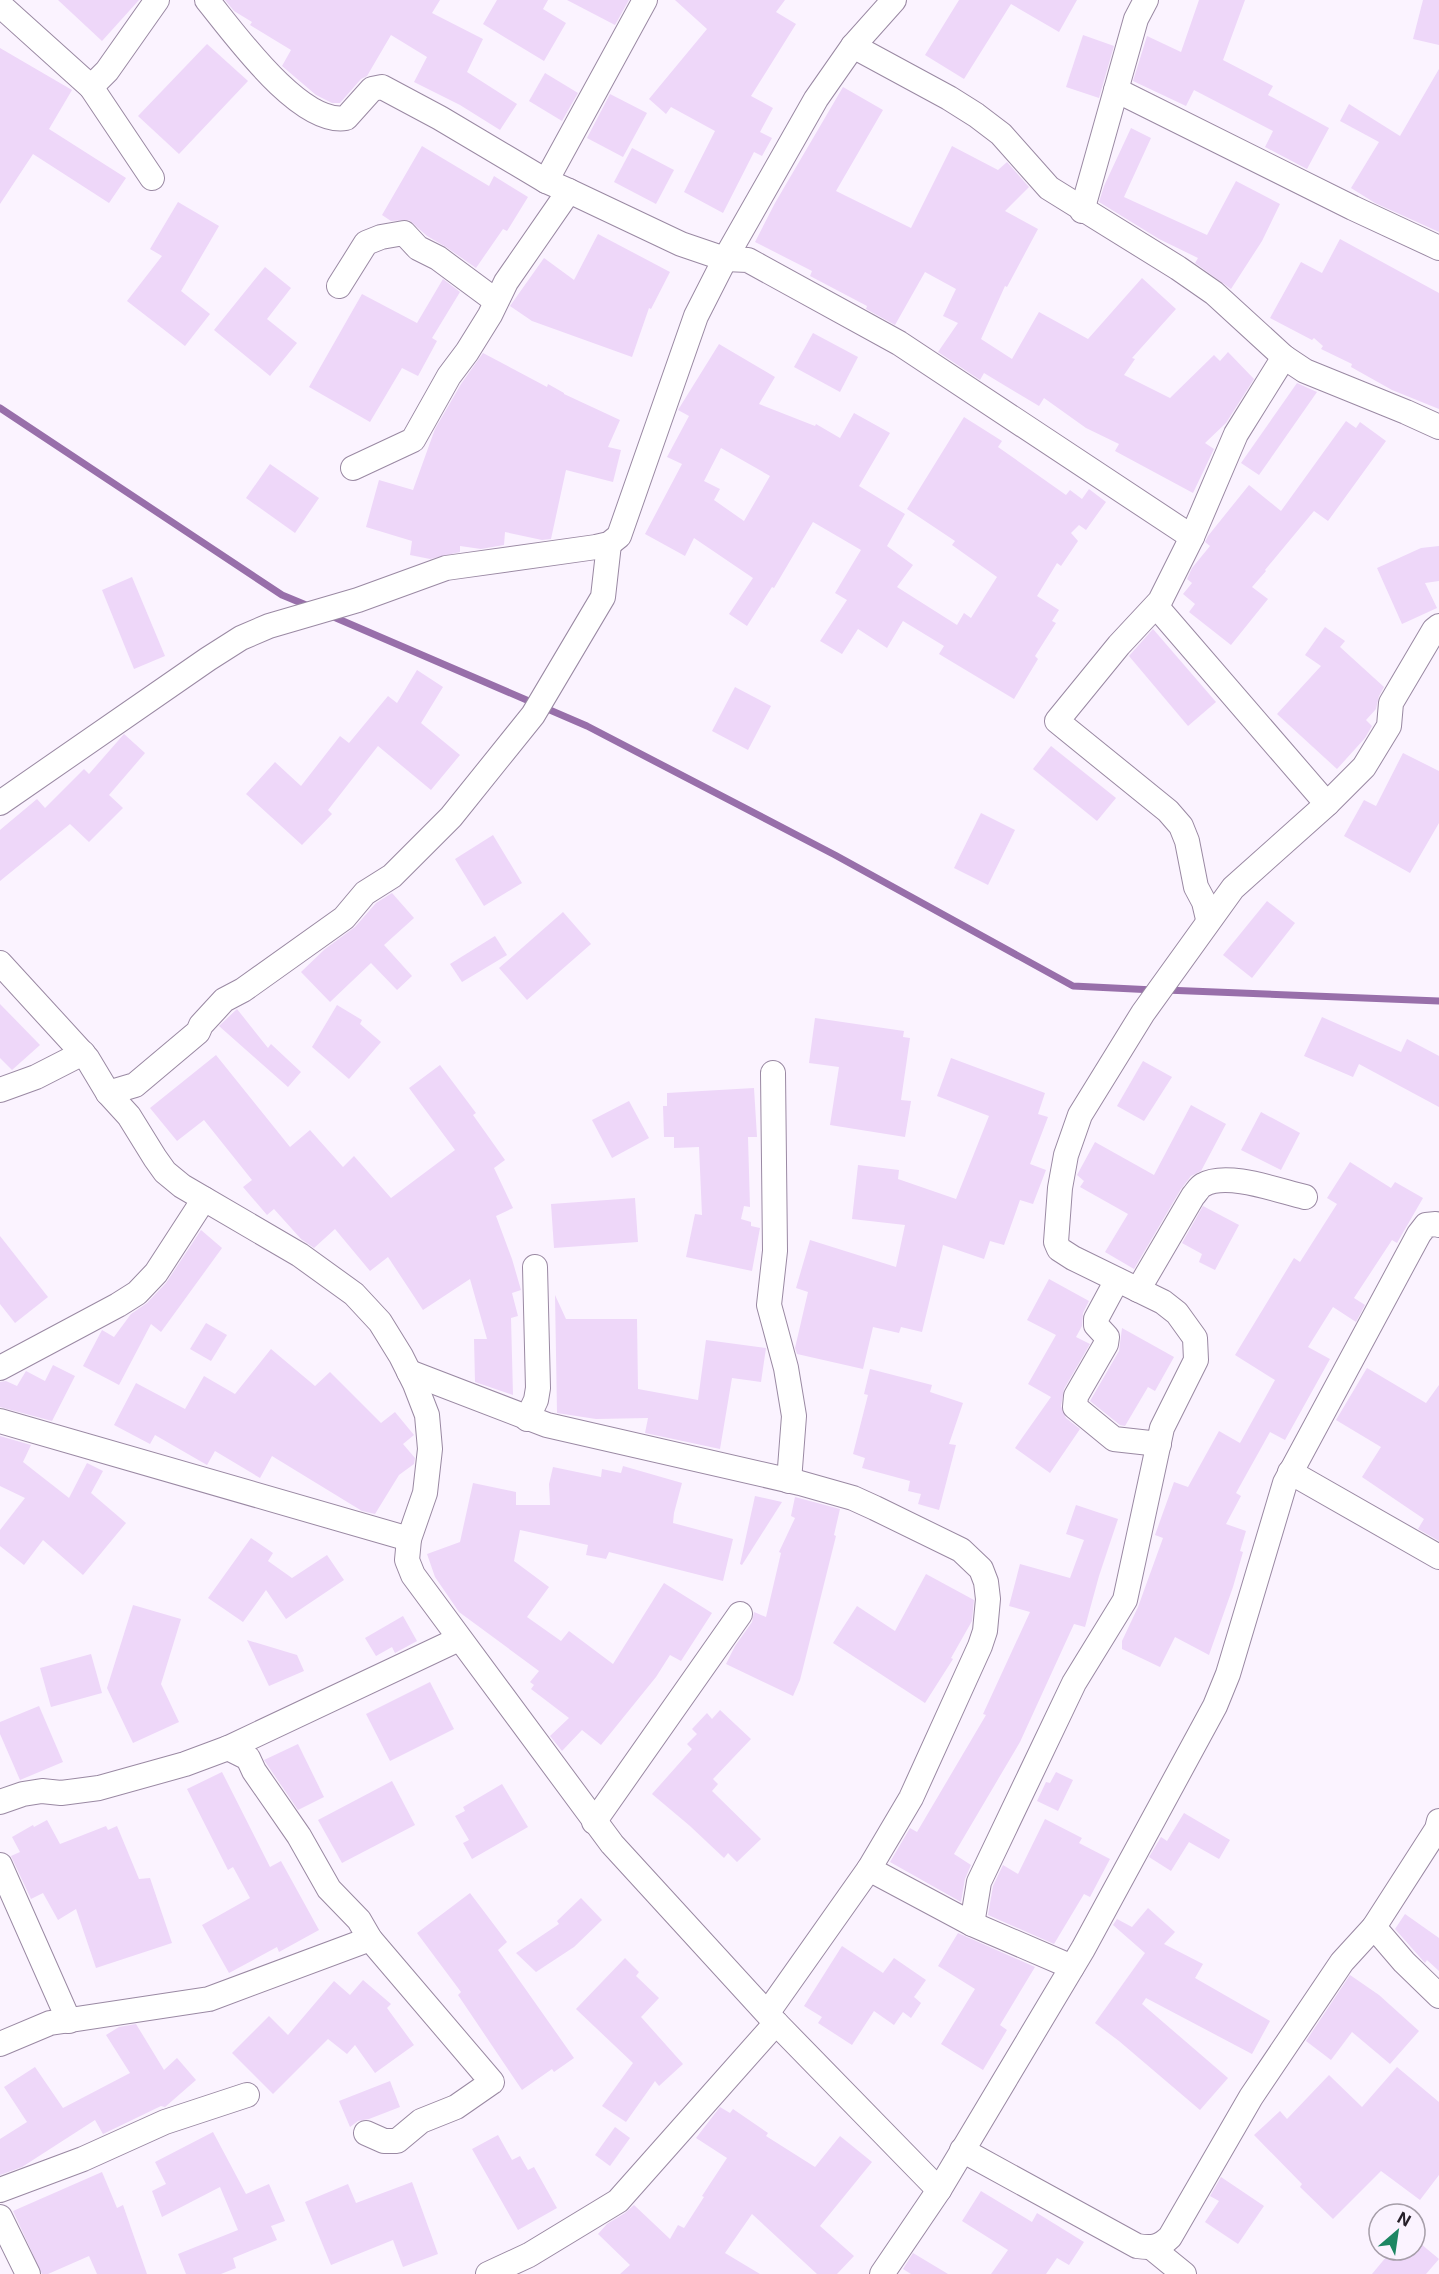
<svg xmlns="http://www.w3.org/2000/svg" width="1439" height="2274" viewBox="0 0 1439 2274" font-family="Inter,sans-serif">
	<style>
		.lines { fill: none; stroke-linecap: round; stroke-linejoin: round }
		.stream { stroke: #986faa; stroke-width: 7 }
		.building { fill: #eed7f9; fill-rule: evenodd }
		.minor-casing { stroke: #9a89a3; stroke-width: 26 }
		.minor { stroke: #fff; stroke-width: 24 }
	</style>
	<rect width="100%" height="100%" fill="#fbf3ff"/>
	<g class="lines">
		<g class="stream">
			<path d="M0,408l282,187 29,12"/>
			<path d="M329,615l258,111 248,129 238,131 81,4"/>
			<path d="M1165,990l274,11"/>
		</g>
	</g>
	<g class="building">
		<path d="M58,0h81l-37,41z"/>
		<path d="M225,0h215l-8,13 51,26 -16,33 50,32 -17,26 -40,-25 -46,-23 13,-25 -36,-22 -24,41 -6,3 -21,24h-8l-16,-8 -34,-29 9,-16 -41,-25 2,-3 -18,-11z"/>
		<path d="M497,0h51l-5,9 23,14 -22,38 -61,-37z"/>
		<path d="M567,0h62l-14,25z"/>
		<path d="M675,0h110l-9,12 20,12 -45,72 22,12 -13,24 12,6 -10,18 -8,-4 -31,61 -39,-21 31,-61 -44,-24 -5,7 -17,-15 58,-70z"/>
		<path d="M959,0h118l-18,32 -48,-28 -47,75 -39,-24z"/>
		<path d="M1199,0h46l-22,60 50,26 -5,9 61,33 -22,41 -42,-22 8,-16 -79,-41 -8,16 -53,-25 14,-45 34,16z"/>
		<path d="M1423,0h16v45l-26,-6z"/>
		<path d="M1083,35l31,11 -15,52 -33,-11z"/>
		<path d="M207,44l41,37 -69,73 -41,-38z"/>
		<path d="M0,48l72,42 -23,39 77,49 -17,25 -76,-49 -33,50z"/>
		<path d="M1439,69v163l-64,-29 -24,-15 28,-46 -39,-21 9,-17 51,32z"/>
		<path d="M545,73l33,20 -16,28 -33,-20z"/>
		<path d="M843,87l40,23 -47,81 75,37 41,-82 46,24 9,-8 22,25 -24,24 33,18 -31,58 -2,-1 -24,53 31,20 27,-47 49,27 54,-61 34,31 -44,49 3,1 -11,16 46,23 44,-43 6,6 8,-9 26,27 -28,44 -21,20 9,6 -21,44 -78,-42 4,-7 -33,-16 -42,-30 -5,8 -55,-33 -4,7 -42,-28 20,-29 -15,-7 13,-27 -31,-17 -30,53 -29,-16 1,-3 -57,-30 2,-5 -57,-29 20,-39z"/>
		<path d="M610,94l37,19 -24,44 -36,-19z"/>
		<path d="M1131,128l20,10 -27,59 83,38 29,-54 44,23 -18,37 -31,48 -36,-26 3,-5 -39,-19 -60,-37 5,-16z"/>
		<path d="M422,146l67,40 5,-10 34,21 -21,34 -4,-2 -27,39 -30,-21 -19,-11 -18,-16 -18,1 -9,-6z"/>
		<path d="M632,148l42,22 -18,34 -42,-22z"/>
		<path d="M178,202l41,24 -38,65 29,23 -25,32 -58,-45 35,-45 -12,-7z"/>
		<path d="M598,234l72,38 -19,37 -2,-1 -17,49 -100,-36 -22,-15 34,-48 30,22z"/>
		<path d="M1340,239l99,54v116l-47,-19 -41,-23 1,-3 -31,-15 2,-3 -9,-8 -2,2 -42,-22 31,-56 21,11z"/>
		<path d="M265,267l26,21 -24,31 30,24 -27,33 -56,-46z"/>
		<path d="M443,279l17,13 -28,46 5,3 -19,35 -16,-8 -32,54 -61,-35 53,-93 55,29z"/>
		<path d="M813,333l45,24 -18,35 -46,-25z"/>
		<path d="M719,344l56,33 -16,27 56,22 1,-2 24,14 14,-25 36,20 -31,53 46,28 -18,32 26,19 -16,22 60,38 7,-12 7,5 26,-41 -45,-32 3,-4 -48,-32 57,-92 38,24 -4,6 68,48 4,-5 12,9 7,-10 17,13 -20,28 -7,-5 -8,8 7,8 -17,25 -4,-3 -20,33 22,14 -7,11 4,2 -21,33 3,3 -24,40 -75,-45 5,-8 -41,-25 -16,27 -29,-19 -16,25 -22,-13 27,-41 -12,-7 26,-43 -48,-28 -39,66 -2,-1 -25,39 -18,-12 24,-36 -59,-40 -9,18 -40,-22 37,-70 -15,-7 22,-41 -11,-6zM721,448l49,28 -26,45 -30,-21 6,-11 -16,-8z"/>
		<path d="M483,353l64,34 1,-3 16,9v1l56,26 -12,27 13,3 -8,32 -47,-12 -15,69 -9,1 -37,-8 -1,13 -23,4 -21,-3v6l-30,7 -20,-4 2,-14 -46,-14 13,-47 34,10 22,-61 26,-45z"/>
		<path d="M1297,383l20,9 -58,83 -18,-12z"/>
		<path d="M1346,421l10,7 4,-6 26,19 -58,80 -14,-10 -49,59 1,1 -14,16 16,12 -37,46 -42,-33 6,-8 -12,-10 9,-11 -5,-4 5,-11 18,-22 -5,-4 3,-6 41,-51 32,26z"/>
		<path d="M270,464l49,34 -24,35 -49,-35z"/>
		<path d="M1439,546v35l-14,2 12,25 -35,16 -25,-56 44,-20z"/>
		<path d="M132,577l33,79 -31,13 -32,-79z"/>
		<path d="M1325,627l20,14 -5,6 44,40 -5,9 -3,13 -10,11 6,6 -7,12 -28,31 -60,-55 44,-48 -16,-11z"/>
		<path d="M1153,629l63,73 -28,24 -59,-70z"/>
		<path d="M417,670l26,17 -22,36 39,32 -29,35 -53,-44 -50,64 4,4 -30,31 -56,-51 29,-32 26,24 39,-50 9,7 39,-47 9,7z"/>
		<path d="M735,687l36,19 -23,44 -36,-19z"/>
		<path d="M124,734l21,19 -36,42 14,13 -34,34 -19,-18 -70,57v-51l37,-31 8,9 39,-39 5,5z"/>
		<path d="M1051,746l65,52 -19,23 -64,-52z"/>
		<path d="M1403,753l36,18v52l-29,50 -66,-37 20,-36 12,6z"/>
		<path d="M981,813l34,17 -27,55 -34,-17z"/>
		<path d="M493,835l29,48 -38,23 -29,-47z"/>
		<path d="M392,893l22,25 -30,27 28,31 -15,14 -26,-27 -41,39 -29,-30 24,-23 30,-22 21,-24z"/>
		<path d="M1267,901l28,22 -43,55 -29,-23z"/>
		<path d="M563,912l28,32 -64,56 -28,-32z"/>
		<path d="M495,936l12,19 -45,27 -12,-18z"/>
		<path d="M0,1004l40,41 -28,25 -12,-12z"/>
		<path d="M337,1005l25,15 -2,4 21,18 -32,37 -37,-32z"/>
		<path d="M237,1009l31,39 3,-4 30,28 -13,15 -69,-61z"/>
		<path d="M1322,1017l79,35 6,-13 32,17v51l-80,-43 -6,13 -49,-21z"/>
		<path d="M815,1018l89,13 -1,6 7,1 -9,62 10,1 -6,36 -75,-12 9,-58 -30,-4z"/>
		<path d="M216,1055l74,92 20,-17 33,37 11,-11 37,42 64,-48 -46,-62 31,-23 36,48 -3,2 32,45 -11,8 19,40 -17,8 16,43 9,31 -9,3 6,23 -7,2 2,77 -38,-13 -1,-43h13l-17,-60 -47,31 -35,-53 -18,14 -35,-42 -21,19 -13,-9 -27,-30 -7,6 -24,-28 9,-7 -48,-60 -27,21 -27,-33z"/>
		<path d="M951,1058l94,35 -7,21 10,3 -18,47 16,6 -13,34 -13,-4 -16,45 -14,-4 -6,18 -41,-14 -21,87 -21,-5 -2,6 -26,-6 -10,42 -66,-15 -2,-6 13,-56 -12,-4 14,-48 86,27 9,-42 -53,-6 6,-54 41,5 -1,9 58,20 33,-83 -52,-20z"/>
		<path d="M1143,1061l29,16 -28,44 -27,-15z"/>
		<path d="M754,1088l3,49h-9l2,70 -6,-1 -3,13 10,3v4l9,2 -8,43 -66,-14 9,-43 7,1 -3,-68 -25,1v-11h-10l-1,-31h4v-13z"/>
		<path d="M629,1101l20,37 -37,20 -20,-38z"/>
		<path d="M1191,1105l35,19 -25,47 -10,5 -10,13 -47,80 -29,-17 23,-38 -48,-27 4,-6 -7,-6 18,-33 59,33z"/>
		<path d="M1261,1112l39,21 -19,37 -40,-20z"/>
		<path d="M1350,1162l41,26 4,-6 28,16 -26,45 -5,-3 -38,58 11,7 -9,17 -23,-15 -25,40 22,12 -45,81 -15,-8 -34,61 5,3 -15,28 20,7 -6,20 3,1 -10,35 -24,68 -34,-18 -15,30 -38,-18v-8l16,-34 25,-69 -8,-3 19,-53 14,5 31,-56 21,12 35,-63 -40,-25 59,-97 6,4 37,-58 -10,-6z"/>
		<path d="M635,1198l3,44 -84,6 -3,-44z"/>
		<path d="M1203,1206l36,19 -24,45 -16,-8 3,-8 -20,-11z"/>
		<path d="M201,1230l21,18 -61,84 -10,-8 -32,61 -36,-19 19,-36 12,7 17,-23 16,-11 19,-20z"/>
		<path d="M0,1236l48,61 -33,26 -15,-19z"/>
		<path d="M1049,1279l40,22 -6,12 -1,13 -6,11 14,7 -26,45 -3,17 5,12 14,11 -30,44 -35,-25 36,-51 -23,-13 28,-49 -29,-15z"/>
		<path d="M555,1295l11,24h71l1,70 60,11 8,-60 60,8 -5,34 -29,-4 -12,71 -75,-16 3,-15 -52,1 -39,-6z"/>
		<path d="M206,1323l21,12 -16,26 -21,-12z"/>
		<path d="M1122,1328l52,29 -19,34 -7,-4 -23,39 -5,-1 -30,-24 29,-50z"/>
		<path d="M271,1349l44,37 15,-14 51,51 14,-11 19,23 -11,9 12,14 -1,6 -15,11 -24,39 -13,-3 -90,-55 -12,22 -45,-27 -8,14 -52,-30 -5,9 -36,-19 22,-42 49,26 19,-33 31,18z"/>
		<path d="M53,1365l22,11 -23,45 -52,-14v-25l6,-1 11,5 9,-15 19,10z"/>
		<path d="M1367,1368l59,35 13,-18v156l-21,-12 6,-10 -62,-42 19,-30 -45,-27z"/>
		<path d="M870,1369l62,16 -2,7 33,11 -14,41 7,1 -17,65 -21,-6 3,-10 -13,-3 2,-10 -48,-13 3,-10 -12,-4 15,-59 -4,-1z"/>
		<path d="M0,1436l31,9 -8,17 46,36 18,-35 16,8 -12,22 35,30 -43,52 -40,-35 -19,25 -24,-19v-16l25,-32 -25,-12z"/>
		<path d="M623,1466l59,17 -8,30 -1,10 60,16 -10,42 -114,-29 -3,7 -20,-4 2,-10 -68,-15 -6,31 35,26 -22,30 34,24 8,-10 44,33 51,-81 48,30 -31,48 -11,-6 -14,22 -55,68 -19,-15 -20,21 -12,-15 19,-18 -38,-29 3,-4 -4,-3 9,-11 -80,-59 -24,-35 -8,-23 33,-12 13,-59 43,9v13h34l-1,-21 4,-17 48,10 1,-8 19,4z"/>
		<path d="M755,1496l27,6 -40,63 -2,-1z"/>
		<path d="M795,1497l45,12 -6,26 2,1 -36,144 -7,16 -67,-32 9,-18 17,-24 2,-10 12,5 15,-64 -2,-1 16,-34 -4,-2z"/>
		<path d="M1076,1505l42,14 -19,57 -14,51 -11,-3 -54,118 -66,112 17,11 -6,14 -4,23 -71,-40 20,-34 7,4 69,-117 -3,-1 47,-102 -21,-6 11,-42 50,14 14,-38 -18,-6z"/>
		<path d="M251,1538l22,15 -5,8 24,17 35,-23 17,25 -58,39 -20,-29 -23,32 -35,-24z"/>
		<path d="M926,1574l48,26 -2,21 -21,37 2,1 -28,44 -92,-60 24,-37 38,25z"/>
		<path d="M133,1605l48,14 -20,65 18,38 -46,21 -26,-55z"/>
		<path d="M403,1616l14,25 -22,12 -3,-6 -16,9 -11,-18z"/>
		<path d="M247,1640l50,15 7,16 -35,15z"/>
		<path d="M91,1654l11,39 -51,14 -11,-39z"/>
		<path d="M430,1682l24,47 -64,32 -24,-47z"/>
		<path d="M39,1706l24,56 -43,18 -20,-46v-12z"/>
		<path d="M720,1710l31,29 -38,40 5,5 -6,7 49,48 -24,23 -9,-9 -4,5 -34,-32 -38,-32 40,-45 -5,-5 10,-10 -5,-5 15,-16 5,6z"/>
		<path d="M298,1744l26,53 -26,13 -34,-50z"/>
		<path d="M222,1772l48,95 11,-6 38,69 -40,22 -2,-5 -48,26 -27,-48 48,-27 -17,-31 -5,3 -41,-81z"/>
		<path d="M1056,1772l17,8 -15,31 -21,-10 9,-19 4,1z"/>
		<path d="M392,1781l23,44 -73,38 -24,-43z"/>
		<path d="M502,1784l26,43 -56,32 -9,-16 6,-3 -14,-24 10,-5 -2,-4z"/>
		<path d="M1184,1813l46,27 -11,19 -30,-17 -18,29 -22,-14 12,-20 6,4z"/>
		<path d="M1045,1819l37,19 -3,5 31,16 -20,38 -6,-3 -30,50 -66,-29 5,-29 10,-21 15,9z"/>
		<path d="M47,1820l13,24 46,-18 2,4 9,-4 22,53 11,-1 22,65 -76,25 -20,-59 -18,11 -15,-27 -12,6 -20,-43 9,-4 -8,-15 21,-12 1,2z"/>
		<path d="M470,1893l37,49 -9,8 76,108 -20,14 -2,-3 -30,21 -64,-95 3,-3 -44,-59z"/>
		<path d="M581,1898l21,22 -28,27 -38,25 -20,-19 43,-29 -2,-3z"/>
		<path d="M1148,1908l27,24 -11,12 39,20 -8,14 75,43 -18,33 -106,-56 -4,6 86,74 -28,32 -81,-69 -24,-18 50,-70 -32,-28 4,-6 15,8z"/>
		<path d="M1405,1914l34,24v33l-12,-11 -2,3 -30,-34z"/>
		<path d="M958,1933l77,34 -35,58 7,5 -24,40 -42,-26 34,-55 -37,-23z"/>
		<path d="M842,1946l41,27 11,-15 32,22 -12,17 7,6 -10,15 -8,-6 -9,13 -20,-14 -22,34 -34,-22 4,-6 -18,-11z"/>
		<path d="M625,1958l14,14 -3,4 23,22 -18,19 42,47 -24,22 -4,-5 -29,41 -24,-16 31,-43 -57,-54z"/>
		<path d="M1350,1975l29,20 40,36 -29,33 -38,-32 -21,28 -25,-19z"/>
		<path d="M363,1980l28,24 -4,4 27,37 -39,28 -20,-28 -8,9 -19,-15 -55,55 -41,-41 37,-37 19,19 46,-54 16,14z"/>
		<path d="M136,2024l28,46 13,-12 19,22 -31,27 -4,-1 -58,28 -8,-14 -73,47 -22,8v-36l27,-17 -23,-35 31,-20 28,41 67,-35 -24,-38 13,-8z"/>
		<path d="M1397,2067l42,35v73l-19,25 -39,-29 -48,48 -33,-32 2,-3 -48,-49 26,-24 7,8 42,-44 33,32z"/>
		<path d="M390,2081l10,26 -31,12 -11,2 -8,6 -11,-26z"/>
		<path d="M720,2107l10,6 3,-4 35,24 -2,3 49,31 25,-31 32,26 -52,64 34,30 -17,18h-20l-65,-60 -27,39 35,21h-140l10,-9 -32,-31 9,-10 18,-11 9,-8 36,34 8,-14 6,3 20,-31 -2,-1 25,-38 -31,-20z"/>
		<path d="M615,2127l15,11 -20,28 -15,-11z"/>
		<path d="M213,2132l33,62 23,-10 16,37 -14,5 6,14 -44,18 3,10 -15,6h-35l-8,-20 60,-24 -18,-43 -58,30 -10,-26 14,-7 -11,-22z"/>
		<path d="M498,2135l14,25 8,-4 8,14 6,-3 23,41 -39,22 -46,-81z"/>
		<path d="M102,2172l15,36 6,-3 24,69h-50l-8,-18 -41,18h-6l-29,-63z"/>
		<path d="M1221,2177l43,29 -26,38 -33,-22 14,-21 -9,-5z"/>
		<path d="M412,2182l26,72 -35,13 -10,-27 -62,25 -26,-63 43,-18 8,19z"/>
		<path d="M981,2191l51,31 5,-9 47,29 -15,23 -12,-7 -11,16h-55l17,-24 -46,-29z"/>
		<path d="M1415,2239l24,20 -13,15h-54l20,-24h23z"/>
		<path d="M913,2253l35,21h-37l-8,-5z"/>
	</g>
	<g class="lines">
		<g class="minor-casing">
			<g id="minor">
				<path d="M207,0c27,33 93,126 139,118l26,-29 10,-2 58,31 106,63 23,10 112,53 44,15 23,1 151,83 293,194"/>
				<path d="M0,5l91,82 61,91"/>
				<path d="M853,46l96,52 27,17 25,19 48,54 129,80 36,25 70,64 21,14 101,41 33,15"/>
				<path d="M91,87l16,-16 50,-71"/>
				<path d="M1116,90l237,118 86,40"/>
				<path d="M546,181l99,-181"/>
				<path d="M1082,211l54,-192 10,-19"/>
				<path d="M339,286l27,-43 15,-6 23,-4 14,15 20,10 58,43"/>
				<path d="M353,468l60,-28 36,-64 18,-24 23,-37 16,-33 63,-91"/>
				<path d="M1156,606l171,198"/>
				<path d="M0,803l208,-144 33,-21 28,-12 89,-26 88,-32 150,-21 13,-3 10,-8 77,-220 29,-57 91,-160 37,-53 41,-46"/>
				<path d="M1208,919l-4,-17 -8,-15 -9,-46 -6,-15 -13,-15 -111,-90 62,-76 41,-44 32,-64 44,-103 48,-77"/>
				<path d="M0,963l87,95 21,35 21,23 26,42 10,14 17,14 118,69 54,39 26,28 21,34 14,28 12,31 3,34 -5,44 -16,46 -2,21 6,15 199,269 164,179 163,167"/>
				<path d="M773,1073l2,178 -6,54 17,63 8,48 -5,65"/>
				<path d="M0,1090l36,-13 47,-24"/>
				<path d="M108,1093l27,-8 63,-53 3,-7 23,-25 19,-10 101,-72 21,-25 27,-17 59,-59 82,-102 70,-118 6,-53"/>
				<path d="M1117,1280l-21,39v6l11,12 -1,7 -30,52 -1,11 39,32 45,5"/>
				<path d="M1138,1290l55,-94c3,-3 6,-9 10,-11 24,-14 76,6 102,12"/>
				<path d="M0,1368l118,-63 19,-12 19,-20 48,-74"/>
				<path d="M409,1372l138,53 253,58 53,15 22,10 86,42 20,19 5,13 2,17 -3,32 -5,15 -69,152 -42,71 -101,143"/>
				<path d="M527,1419l9,-19 2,-12 -3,-121"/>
				<path d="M0,1421l409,118"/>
				<path d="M1290,1472l149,85"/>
				<path d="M228,1748l20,10 6,13 45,65 30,53 30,31 11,19 122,143 -36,25 -35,14 -24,20h-13l-18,-8"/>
				<path d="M0,1802l23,-8 19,-3 19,2 38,-5 86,-24 43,-16 231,-109"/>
				<path d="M594,1822l146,-208"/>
				<path d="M0,1865l69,156"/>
				<path d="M869,1869l103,55 100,43"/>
				<path d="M972,1924l7,-42 95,-199 51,-83 37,-172 34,-68 -1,-22 -18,-25 -14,-11 -90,-44 -14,-9 -3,-7 4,-54 6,-33 14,-40 63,-102 90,-125 94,-84 37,-37 25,-41 2,-23 43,-73 5,-4"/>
				<path d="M1374,1927l30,35 35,34"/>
				<path d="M0,2044l50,-21 159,-24 161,-60"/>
				<path d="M962,2150l175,96c14,2 22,2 33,-9l81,-140 91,-135 32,-35 63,-98 2,-8"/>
				<path d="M0,2190l83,-31 82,-37 82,-27"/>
				<path d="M0,2217l28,57"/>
				<path d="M1152,2248l32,26"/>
				<path d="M488,2274l41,-19 89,-54 158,-178"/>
				<path d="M882,2274l57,-84 144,-241 132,-243 13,-32 57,-191 134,-249 7,-9 10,-1 3,1"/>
			</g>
		</g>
		<use href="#minor" class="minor"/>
	</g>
	<g transform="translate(1397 2232) rotate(29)"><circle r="28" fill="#fbf3ff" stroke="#a69ea9" stroke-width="1.5"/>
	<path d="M0-4.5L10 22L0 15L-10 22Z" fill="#1d8663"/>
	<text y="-9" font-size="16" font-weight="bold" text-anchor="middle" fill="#261f29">N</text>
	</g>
</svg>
